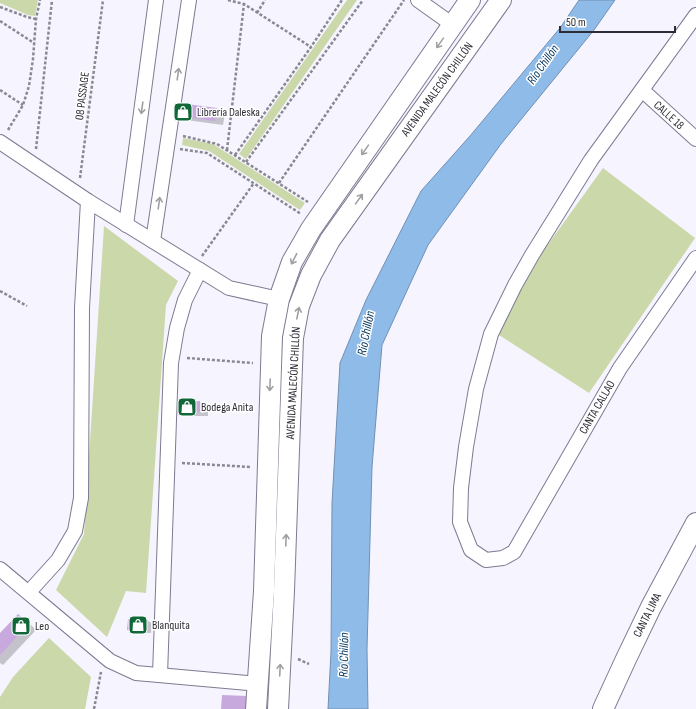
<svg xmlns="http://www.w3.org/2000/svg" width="696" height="709" viewBox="0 0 696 709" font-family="'Sofia Sans Condensed',sans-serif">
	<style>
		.green { fill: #cbd8aa }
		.water { fill: #8fbbe8; stroke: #7290b2 }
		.shadow { fill: #0003 }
		.building { fill: #c8a9dd }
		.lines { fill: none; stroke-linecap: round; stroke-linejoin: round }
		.street-casing { stroke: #7e7a91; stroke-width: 16 }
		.secondary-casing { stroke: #7e7a91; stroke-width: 22 }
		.path { stroke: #8a8992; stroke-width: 2.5; stroke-dasharray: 3 2; stroke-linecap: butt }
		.street { stroke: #fff; stroke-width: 14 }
		.secondary { stroke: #fff; stroke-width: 20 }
		.oneway { stroke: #a0a0a4 }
		.labels { text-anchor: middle; stroke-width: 3; stroke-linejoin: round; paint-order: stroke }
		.street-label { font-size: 12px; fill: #2d2c35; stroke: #fff }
		.poi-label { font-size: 12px; fill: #2d2c35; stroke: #fff; text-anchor: start }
		.water-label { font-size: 13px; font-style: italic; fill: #00335c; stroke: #fff }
	</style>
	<rect width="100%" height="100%" fill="#f6f4ff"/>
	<g class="green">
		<path d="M0,0h38l-3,16 -7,-1 -28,-12z"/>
		<path d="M347,0h10l-111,159 -7,-5z"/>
		<path d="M183,138l30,6 92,59 -5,7 -91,-59 -27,-6z"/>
		<path d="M603,168l92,70 -106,155 -90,-58 17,-37 28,-48z"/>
		<path d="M104,226l74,55 -12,24 -20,288 -20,-2 -19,46 -51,-47 28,-56z"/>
		<path d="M49,638l42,39 -6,32h-85v-12l13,-20z"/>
	</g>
	<path class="water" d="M579,0h36l-21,30 -93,114 -73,101 -46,100 -10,122 -5,182 1,60h-40l3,-57 1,-149 8,-140 26,-63 55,-109 49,-55 90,-108z"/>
	<g class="shadow">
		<path d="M217,109l8,5 -2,11 -37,-5 -8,-5z"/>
		<path d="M200,402l8,5v9h-25l-8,-4z"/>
		<path d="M18,616l8,4 10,10 -33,35 -3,-2v-28z"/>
		<path d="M129,621h19l4,2 -1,10 -19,-1 -4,-2z"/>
	</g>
	<g class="building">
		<path d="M179,103l38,5 -2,13 -38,-5z"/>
		<path d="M200,401v11h-26v-10z"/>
		<path d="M18,614l11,10 -29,31v-22z"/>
		<path d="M128,619l20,1v11l-21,-1z"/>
		<path d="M222,695l25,1v13h-26z"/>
	</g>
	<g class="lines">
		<g class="street-casing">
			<g id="street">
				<path d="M418,0l35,25"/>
				<path d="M696,15l-105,145 -59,95 -17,30 -24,49 -15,55 -10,58 -5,41 -1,34 11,28 15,10 17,-2 11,-6 106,-184 76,-110"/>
				<path d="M642,90l54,49"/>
				<path d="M0,142l88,59 141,87 50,11"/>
				<path d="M126,225l30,-225"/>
				<path d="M153,241l36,-241"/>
				<path d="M0,569l110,92 26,12 122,11"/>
				<path d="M29,592l29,-32 17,-29 6,-33 1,-190 6,-107"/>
				<path d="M160,675l11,-312 6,-35 8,-28 15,-30"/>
			</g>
		</g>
		<g class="secondary-casing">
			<g id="secondary">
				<path d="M256,709l8,-118 8,-255 7,-37 13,-37 19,-33 159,-229"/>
				<path d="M278,709l6,-118 9,-253 6,-32 12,-31 19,-35 171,-240"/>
				<path d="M603,709l23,-50 25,-52 45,-84"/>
			</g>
		</g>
		<g class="path">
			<path d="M228,0l16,4 67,43"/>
			<path d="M0,7l27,10 9,2"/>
			<path d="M257,13l8,-13"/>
			<path d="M0,21l34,22"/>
			<path d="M0,90l23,15"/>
			<path d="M8,130l15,-25 6,-19 4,-27 3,-40 4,-19"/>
			<path d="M183,136l34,8 91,58"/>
			<path d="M36,149l16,-149"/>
			<path d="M180,149l27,4 94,61"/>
			<path d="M227,150l17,-146"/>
			<path d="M235,155l76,-108 31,-47"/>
			<path d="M246,162l117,-162"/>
			<path d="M80,178l23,-178"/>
			<path d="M279,183l125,-183"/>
			<path d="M202,256l52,-73"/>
			<path d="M0,291l27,15"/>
			<path d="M187,358l66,5"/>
			<path d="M182,463l69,4"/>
			<path d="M298,659l11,5"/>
			<path d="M94,709l7,-37"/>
		</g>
		<use href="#street" class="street"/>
		<use href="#secondary" class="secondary"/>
	</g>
	<defs><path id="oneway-shaft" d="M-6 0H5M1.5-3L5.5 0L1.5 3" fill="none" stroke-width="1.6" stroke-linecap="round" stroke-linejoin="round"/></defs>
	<g class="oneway">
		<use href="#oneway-shaft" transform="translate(440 43) rotate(125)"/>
		<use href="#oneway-shaft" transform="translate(178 74) rotate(-82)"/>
		<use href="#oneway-shaft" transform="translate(142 108) rotate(98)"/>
		<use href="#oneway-shaft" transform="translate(365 150) rotate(125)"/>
		<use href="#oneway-shaft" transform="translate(359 199) rotate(-54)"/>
		<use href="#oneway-shaft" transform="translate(159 203) rotate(-82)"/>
		<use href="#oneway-shaft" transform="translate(294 259) rotate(117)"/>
		<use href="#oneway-shaft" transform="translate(298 313) rotate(-79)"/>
		<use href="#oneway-shaft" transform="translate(270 385) rotate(92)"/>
		<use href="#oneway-shaft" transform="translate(286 540) rotate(-88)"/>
		<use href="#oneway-shaft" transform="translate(280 670) rotate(-87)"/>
	</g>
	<defs>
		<g id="shop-square" transform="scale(1)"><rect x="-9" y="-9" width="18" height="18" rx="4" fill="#116738" stroke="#fff"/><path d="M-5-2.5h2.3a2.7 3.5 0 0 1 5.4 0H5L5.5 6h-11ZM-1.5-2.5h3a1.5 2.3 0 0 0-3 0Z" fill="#fff"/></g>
	</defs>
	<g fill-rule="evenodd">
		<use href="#shop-square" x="183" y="112"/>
		<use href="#shop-square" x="187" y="407"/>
		<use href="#shop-square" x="138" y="625"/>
		<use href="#shop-square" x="21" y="626"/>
	</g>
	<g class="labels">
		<g class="street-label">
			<text transform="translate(437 89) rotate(-54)" y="4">AVENIDA MALECÓN CHILLÓN</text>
			<text transform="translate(82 96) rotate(-83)" y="4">08 PASSAGE</text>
			<text transform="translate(669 115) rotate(42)" y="4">CALLE 18</text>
			<text transform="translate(293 383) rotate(-87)" y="4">AVENIDA MALECÓN CHILLÓN</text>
			<text transform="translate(597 407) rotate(-60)" y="4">CANTA CALLAO</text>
			<text transform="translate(647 615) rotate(-63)" y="4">CANTA LIMA</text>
		</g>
		<g class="poi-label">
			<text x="197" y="116">Librería Daleska</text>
			<text x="201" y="411">Bodega Anita</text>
			<text x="152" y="629">Blanquita</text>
			<text x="35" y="630">Leo</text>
		</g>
		<g class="water-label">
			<text transform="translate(542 64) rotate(-55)" y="5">Río Chillón</text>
			<text transform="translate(365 333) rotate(-79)" y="5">Río Chillón</text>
			<text transform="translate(343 655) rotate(-89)" y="5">Río Chillón</text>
		</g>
	</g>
	<path d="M560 26v6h115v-6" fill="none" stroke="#2d2c35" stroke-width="2"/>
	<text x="566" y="26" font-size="12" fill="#2d2c35" stroke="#ffffff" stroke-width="3" paint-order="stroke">50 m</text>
</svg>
